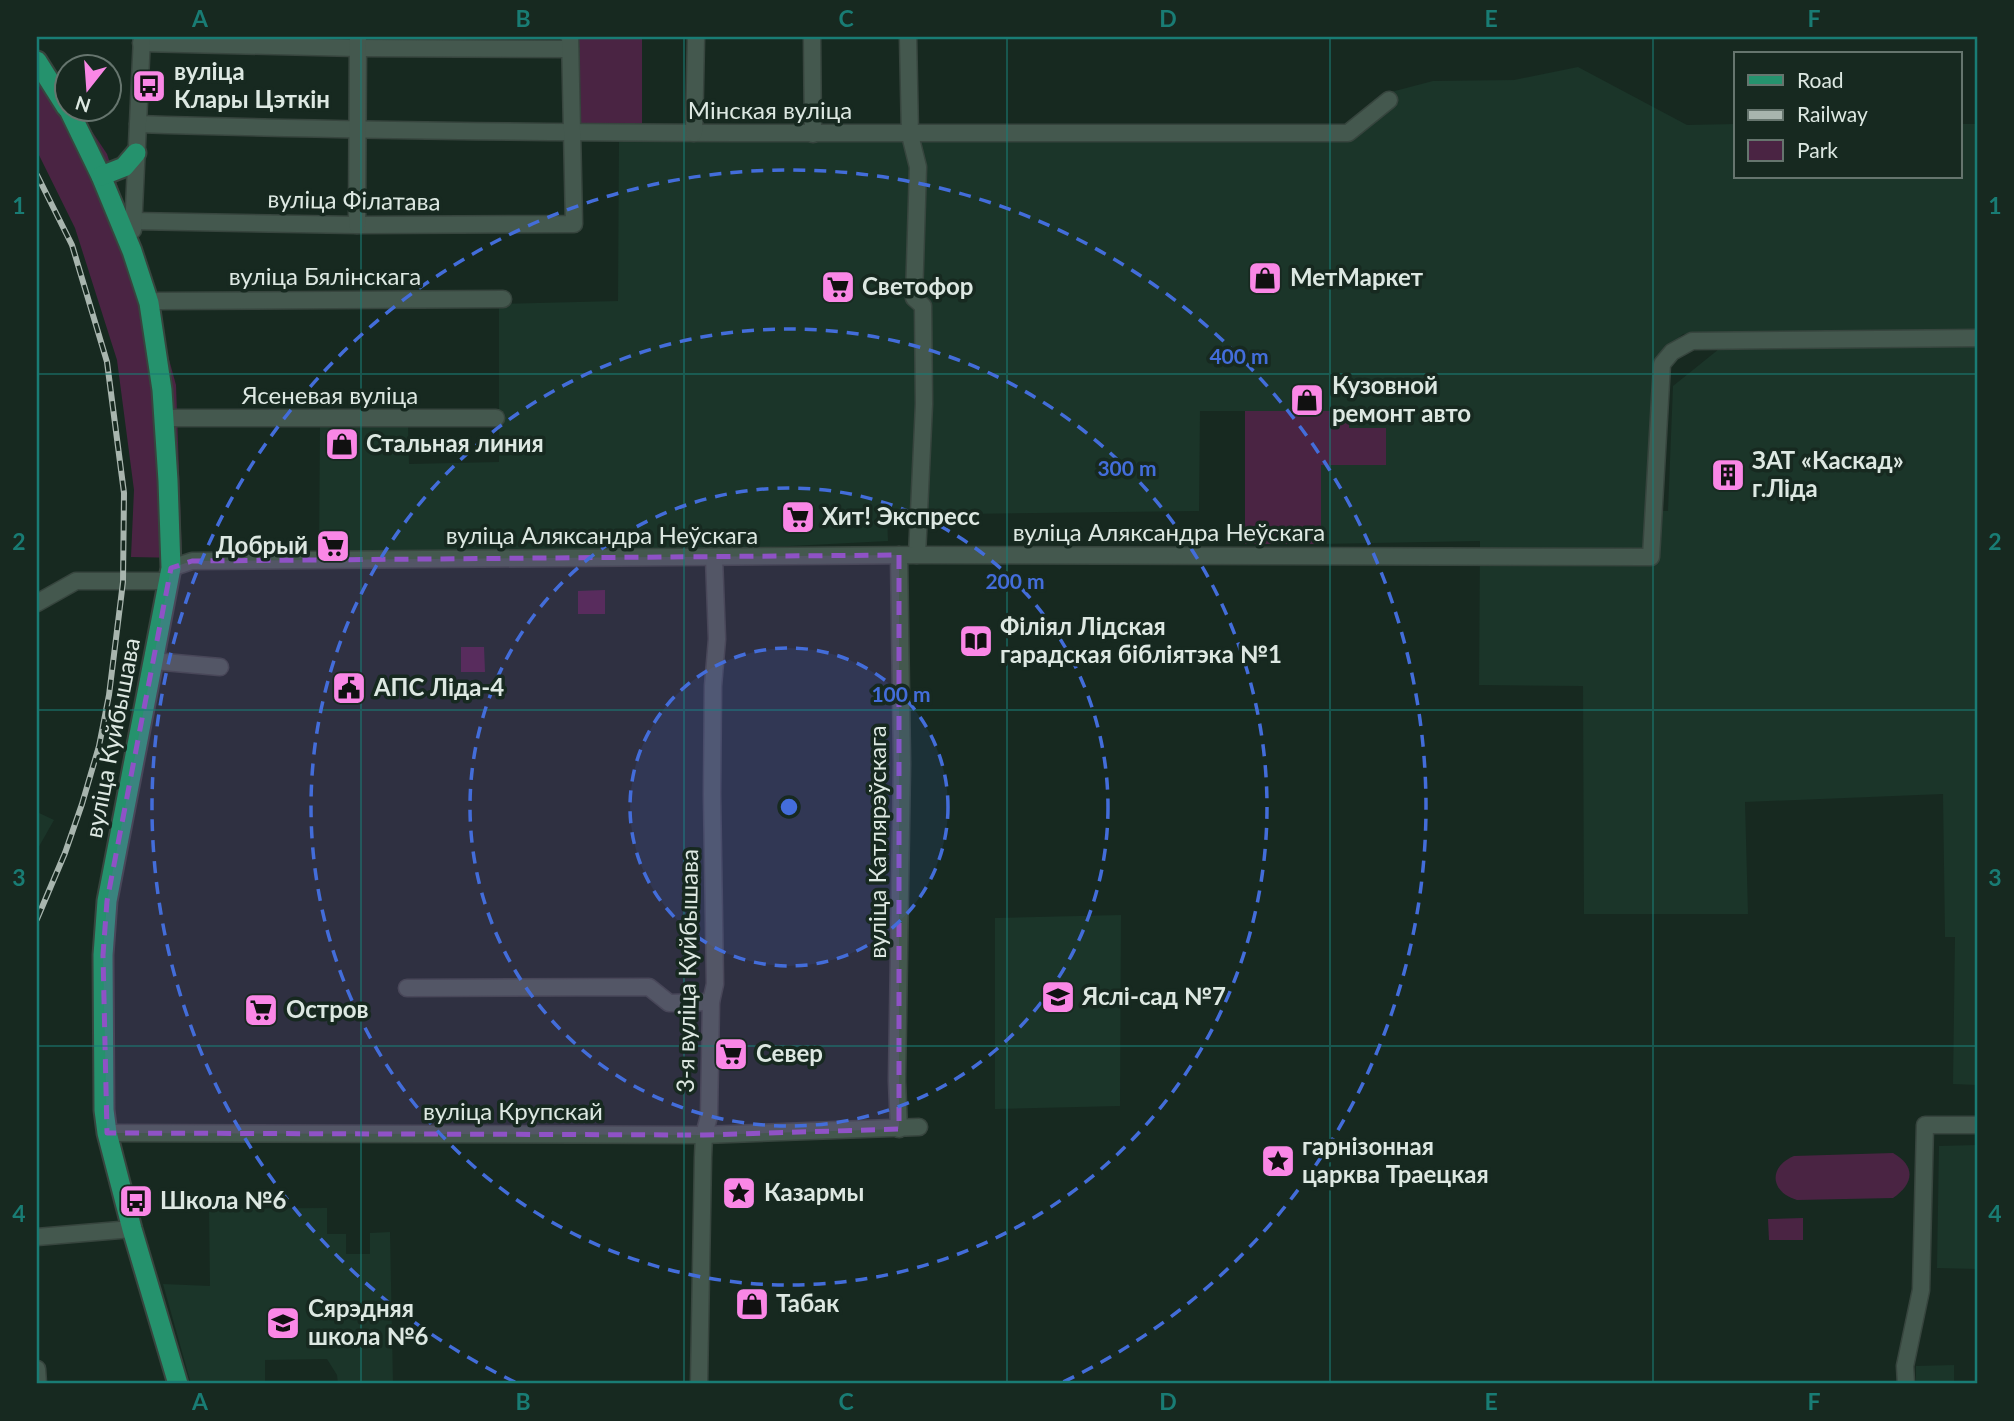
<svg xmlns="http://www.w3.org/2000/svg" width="2014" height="1421" viewBox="0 0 2014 1421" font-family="Lato,sans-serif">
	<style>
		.built { fill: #1b3529; fill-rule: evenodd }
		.green { fill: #4a2443 }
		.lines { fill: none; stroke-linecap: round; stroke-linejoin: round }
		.minor-casing { stroke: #37453e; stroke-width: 19 }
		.major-casing { stroke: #37453e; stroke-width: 23 }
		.minor { stroke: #44584e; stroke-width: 16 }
		.major { stroke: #25926d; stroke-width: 19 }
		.rail-casing { stroke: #a8b5ae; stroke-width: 6 }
		.rail { stroke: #172920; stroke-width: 3.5; stroke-dasharray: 10; stroke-linecap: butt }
		.marked { fill: #8f52c6; fill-opacity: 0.2; stroke: #8f52c6; stroke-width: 5; stroke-dasharray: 14 9; stroke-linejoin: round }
		.grid { fill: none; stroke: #197c74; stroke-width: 2; stroke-opacity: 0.55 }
		.ring { fill: none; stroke: #436dda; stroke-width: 3.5; stroke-dasharray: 12 9 }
		.labels { text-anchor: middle; stroke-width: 7; stroke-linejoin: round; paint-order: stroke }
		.poi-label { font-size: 24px; font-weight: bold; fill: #dde8e2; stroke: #172920; text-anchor: start }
		.street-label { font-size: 24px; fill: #dde8e2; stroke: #172920 }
		.centre { fill: #436dda; stroke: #172920; stroke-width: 3.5 }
		.ring-label { font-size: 21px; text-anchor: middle; font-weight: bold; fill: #436dda; stroke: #172920; stroke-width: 7; stroke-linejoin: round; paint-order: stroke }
		.neatline { fill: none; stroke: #197c74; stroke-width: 2.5 }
		.grid-label { font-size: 23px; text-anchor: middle; font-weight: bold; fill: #197c74 }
	</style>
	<rect width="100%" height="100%" fill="#172920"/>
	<g class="built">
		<path d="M1578,67l109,58 49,-1v53h224v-53h17v961l-24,-1 2,-147h-10l-2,-143 -198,8 3,112h-164l-1,-228 -104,-1 1,-144 -159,3 -1,-79h66l-37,-37 -1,-17h-148l-1,100 -312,4 1,26 -197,10 -372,3 1,-132 88,1 1,41 90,-2v-158l119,-3 1,-163 731,-10 41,-36 42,-11 81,-1zM1800,332v17h-81l-46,37 -5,125h-20l7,-152 28,-25z"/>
		<path d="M37,812l17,8 -17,30z"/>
		<path d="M1121,915l-1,191 -125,3v-191z"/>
		<path d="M1977,1145v124l-40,-1 2,-122z"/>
		<path d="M327,1208v26h19v20h24v-21l20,-1 3,152h-55l-1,-9 -10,-16 -62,1v24h-74l-28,-100 47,2 -1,-77z"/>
		<path d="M1954,1365v19h-38v-18z"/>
	</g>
	<g class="green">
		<path d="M579,37h63v90l-61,-2z"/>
		<path d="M37,49l70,105 34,103 35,128 6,173 -51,-1 3,-67 -17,-130 -42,-132 -38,-77z"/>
		<path d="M1245,411h104v17h37v37h-65v79h-76z"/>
		<path d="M605,590v24h-27v-23z"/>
		<path d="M461,647h23l1,25h-24z"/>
		<path d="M1893,1153c23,13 21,31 0,45l-96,2c-27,-8 -29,-33 -3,-44z"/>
		<path d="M1803,1218v22h-34l-1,-21z"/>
	</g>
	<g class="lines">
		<g class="minor-casing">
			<g id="minor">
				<path d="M812,37l1,97"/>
				<path d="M908,37l2,98 8,32 -4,131 9,8 1,98 -7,151"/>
				<path d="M141,43l216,5 213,1"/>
				<path d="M138,124c403,13 807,8 1210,9l41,-33"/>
				<path d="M694,133l2,-96"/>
				<path d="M133,221l224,4 217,-1 -4,-187"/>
				<path d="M357,225l1,-188"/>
				<path d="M133,230l9,-193"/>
				<path d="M149,303l9,-2 345,-2"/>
				<path d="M163,418h333"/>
				<path d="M899,555l3,209 -5,317 2,48"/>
				<path d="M171,568l21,-7 725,-6 734,2 11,-193 10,-12 20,-11 285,-3"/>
				<path d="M37,603l39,-22h92"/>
				<path d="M153,661l67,6"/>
				<path d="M407,988l242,-1 20,16 42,-1"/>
				<path d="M107,1133l597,2 215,-8"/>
				<path d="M37,1237l95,-8"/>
				<path d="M37,1369l1,15"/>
				<path d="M699,1384l4,-227 1,-22 5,-19 2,-114 4,-18 -3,-190 1,-108 4,-47 -3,-81"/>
				<path d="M1906,1384l-1,-18 16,-76 4,-165h52"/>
			</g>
		</g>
		<g class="major-casing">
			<g id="major">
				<path d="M37,61l29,46"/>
				<path d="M68,108l33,68 31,75 17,52 13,87 6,91 3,87 -64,333 -4,54 1,155 3,23 25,96 46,155"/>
				<path d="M101,176l23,-9 12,-14"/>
			</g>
		</g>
		<use href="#minor" class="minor"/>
		<use href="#major" class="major"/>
		<g class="rail-casing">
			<path id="rail" d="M37,175l35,70 35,117 17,131 -1,89 -14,113 -10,51 -17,58 -17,49 -28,66"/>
		</g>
		<use href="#rail" class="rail"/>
	</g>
	<path class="marked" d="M899,555v574l-195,6 -597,-2 -4,-178 4,-54 64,-333 21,-7z"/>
	<path class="grid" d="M361,37v1347M684,37v1347M1007,37v1347M1330,37v1347M1653,37v1347M37,374h1940M37,710h1940M37,1046h1940"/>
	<circle cx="789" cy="807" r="159" fill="#436dda" fill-opacity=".12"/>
	<g class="ring">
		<circle cx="789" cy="807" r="159"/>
		<circle cx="789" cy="807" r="319"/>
		<circle cx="789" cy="807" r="478"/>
		<path d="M515 1382A637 637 0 1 1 1063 1382"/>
	</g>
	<defs>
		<g id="bus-square" transform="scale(1.75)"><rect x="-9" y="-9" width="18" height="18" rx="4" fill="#fa87e6" stroke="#172920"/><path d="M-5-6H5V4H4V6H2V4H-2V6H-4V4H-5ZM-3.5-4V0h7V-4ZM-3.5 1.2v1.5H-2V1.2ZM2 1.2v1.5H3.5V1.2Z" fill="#111"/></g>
		<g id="shop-square" transform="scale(1.75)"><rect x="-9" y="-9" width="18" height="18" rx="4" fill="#fa87e6" stroke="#172920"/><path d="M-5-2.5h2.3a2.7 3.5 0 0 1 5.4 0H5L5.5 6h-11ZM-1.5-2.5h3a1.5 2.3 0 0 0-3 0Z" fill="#111"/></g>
		<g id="supermarket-square" transform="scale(1.75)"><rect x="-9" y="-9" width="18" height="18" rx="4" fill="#fa87e6" stroke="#172920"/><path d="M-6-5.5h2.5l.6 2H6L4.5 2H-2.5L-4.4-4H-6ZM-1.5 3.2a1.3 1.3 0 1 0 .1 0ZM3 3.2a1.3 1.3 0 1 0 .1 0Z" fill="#111"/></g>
		<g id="building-square" transform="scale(1.75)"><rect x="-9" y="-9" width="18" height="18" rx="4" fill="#fa87e6" stroke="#172920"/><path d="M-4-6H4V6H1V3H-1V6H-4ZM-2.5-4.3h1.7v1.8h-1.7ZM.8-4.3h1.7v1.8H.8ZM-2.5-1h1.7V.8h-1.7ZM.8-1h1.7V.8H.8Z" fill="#111"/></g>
		<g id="library-square" transform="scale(1.75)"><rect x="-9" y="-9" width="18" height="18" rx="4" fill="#fa87e6" stroke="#172920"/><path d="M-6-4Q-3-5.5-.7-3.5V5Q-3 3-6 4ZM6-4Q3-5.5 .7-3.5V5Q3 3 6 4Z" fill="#111"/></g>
		<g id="civic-square" transform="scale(1.75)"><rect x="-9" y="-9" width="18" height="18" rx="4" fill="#fa87e6" stroke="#172920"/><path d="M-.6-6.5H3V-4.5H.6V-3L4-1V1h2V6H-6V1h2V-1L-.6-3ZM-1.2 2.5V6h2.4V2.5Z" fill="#111"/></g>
		<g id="school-square" transform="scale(1.75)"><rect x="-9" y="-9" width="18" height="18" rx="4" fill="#fa87e6" stroke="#172920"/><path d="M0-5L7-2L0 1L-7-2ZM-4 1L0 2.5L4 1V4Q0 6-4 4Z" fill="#111"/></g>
		<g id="sight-square" transform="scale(1.75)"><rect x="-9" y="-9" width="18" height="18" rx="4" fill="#fa87e6" stroke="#172920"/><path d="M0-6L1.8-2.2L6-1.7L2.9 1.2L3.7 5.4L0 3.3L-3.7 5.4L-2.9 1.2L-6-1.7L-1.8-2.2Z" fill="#111"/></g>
	</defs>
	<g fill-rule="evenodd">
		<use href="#bus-square" x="149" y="86"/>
		<use href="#shop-square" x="1265" y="278"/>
		<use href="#supermarket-square" x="838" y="287"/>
		<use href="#shop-square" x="1307" y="400"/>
		<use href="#shop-square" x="342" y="444"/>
		<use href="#building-square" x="1728" y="475"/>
		<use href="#supermarket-square" x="798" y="517"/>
		<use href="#supermarket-square" x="333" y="546"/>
		<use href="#library-square" x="976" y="641"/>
		<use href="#civic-square" x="349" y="688"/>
		<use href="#school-square" x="1058" y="997"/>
		<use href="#supermarket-square" x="261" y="1010"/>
		<use href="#supermarket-square" x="731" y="1054"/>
		<use href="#sight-square" x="1278" y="1161"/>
		<use href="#sight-square" x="739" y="1193"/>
		<use href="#bus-square" x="136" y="1201"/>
		<use href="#shop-square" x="752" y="1304"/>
		<use href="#school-square" x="283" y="1323"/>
	</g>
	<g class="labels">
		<g class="poi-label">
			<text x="174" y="80">вуліца<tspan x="174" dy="28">Клары Цэткін</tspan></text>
			<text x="1290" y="286">МетМаркет</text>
			<text x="862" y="295">Светофор</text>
			<text x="1332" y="394">Кузовной<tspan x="1332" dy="28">ремонт авто</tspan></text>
			<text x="366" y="452">Стальная линия</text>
			<text x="1752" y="469">ЗАТ «Каскад»<tspan x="1752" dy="28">г.Ліда</tspan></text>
			<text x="822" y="525">Хит! Экспресс</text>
			<text x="308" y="554" text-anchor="end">Добрый</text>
			<text x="1000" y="635">Філіял Лідская<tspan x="1000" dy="28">гарадская бібліятэка №1</tspan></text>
			<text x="374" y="696">АПС Ліда-4</text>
			<text x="1082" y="1005">Яслі-сад №7</text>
			<text x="286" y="1018">Остров</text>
			<text x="756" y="1062">Север</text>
			<text x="1302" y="1155">гарнізонная<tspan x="1302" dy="28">царква Траецкая</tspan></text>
			<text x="764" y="1201">Казармы</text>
			<text x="160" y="1209">Школа №6</text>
			<text x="776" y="1312">Табак</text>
			<text x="308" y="1317">Сярэдняя<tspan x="308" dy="28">школа №6</tspan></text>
		</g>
		<g class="street-label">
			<text x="770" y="119">Мінская вуліца</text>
			<text transform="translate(354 201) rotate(1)" y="8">вуліца Філатава</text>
			<text x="325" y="285">вуліца Бялінскага</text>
			<text x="330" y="404">Ясеневая вуліца</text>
			<text x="1169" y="541">вуліца Аляксандра Неўскага</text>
			<text x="602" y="544">вуліца Аляксандра Неўскага</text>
			<text transform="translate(113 738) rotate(-79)" y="8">вуліца Куйбышава</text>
			<text transform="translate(878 842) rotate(-90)" y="8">вуліца Катлярэўскага</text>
			<text transform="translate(688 971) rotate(-89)" y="8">3-я вуліца Куйбышава</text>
			<text x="513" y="1120">вуліца Крупскай</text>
		</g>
	</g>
	<circle cx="789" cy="807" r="10" class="centre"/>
	<g class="ring-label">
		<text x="1239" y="364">400 m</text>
		<text x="1127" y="476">300 m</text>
		<text x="1015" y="589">200 m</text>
		<text x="901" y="702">100 m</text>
	</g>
	<rect width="2014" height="1421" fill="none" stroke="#172920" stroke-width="77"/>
	<rect x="1734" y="52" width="228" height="126" fill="#172920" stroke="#66756e" stroke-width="2"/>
	<rect x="1748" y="75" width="35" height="10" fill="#25926d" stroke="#66756e" stroke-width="2"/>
	<text x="1797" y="88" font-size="21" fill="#dde8e2">Road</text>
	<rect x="1748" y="110" width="35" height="10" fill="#a8b5ae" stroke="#66756e" stroke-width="2"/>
	<text x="1797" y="122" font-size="21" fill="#dde8e2">Railway</text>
	<rect x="1748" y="140" width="35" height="21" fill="#4a2443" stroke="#66756e" stroke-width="2"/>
	<text x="1797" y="158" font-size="21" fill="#dde8e2">Park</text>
	<g transform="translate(88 88) rotate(197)"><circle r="33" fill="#172920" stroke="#66756e" stroke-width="2"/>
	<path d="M0-5L12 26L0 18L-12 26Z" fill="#fa87e6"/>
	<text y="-10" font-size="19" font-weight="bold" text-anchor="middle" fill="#dde8e2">N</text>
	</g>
	<rect x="38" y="38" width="1938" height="1344" class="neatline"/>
	<g class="grid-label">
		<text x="200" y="27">A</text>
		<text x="523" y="27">B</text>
		<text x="846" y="27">C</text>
		<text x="1168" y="27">D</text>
		<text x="1491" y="27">E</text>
		<text x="1814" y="27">F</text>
		<text x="19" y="214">1</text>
		<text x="1995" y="214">1</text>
		<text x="19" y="550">2</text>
		<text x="1995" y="550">2</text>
		<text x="19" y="886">3</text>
		<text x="1995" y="886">3</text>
		<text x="19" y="1222">4</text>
		<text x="1995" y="1222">4</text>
		<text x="200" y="1410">A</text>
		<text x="523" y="1410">B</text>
		<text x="846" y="1410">C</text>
		<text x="1168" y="1410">D</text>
		<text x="1491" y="1410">E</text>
		<text x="1814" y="1410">F</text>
	</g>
</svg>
